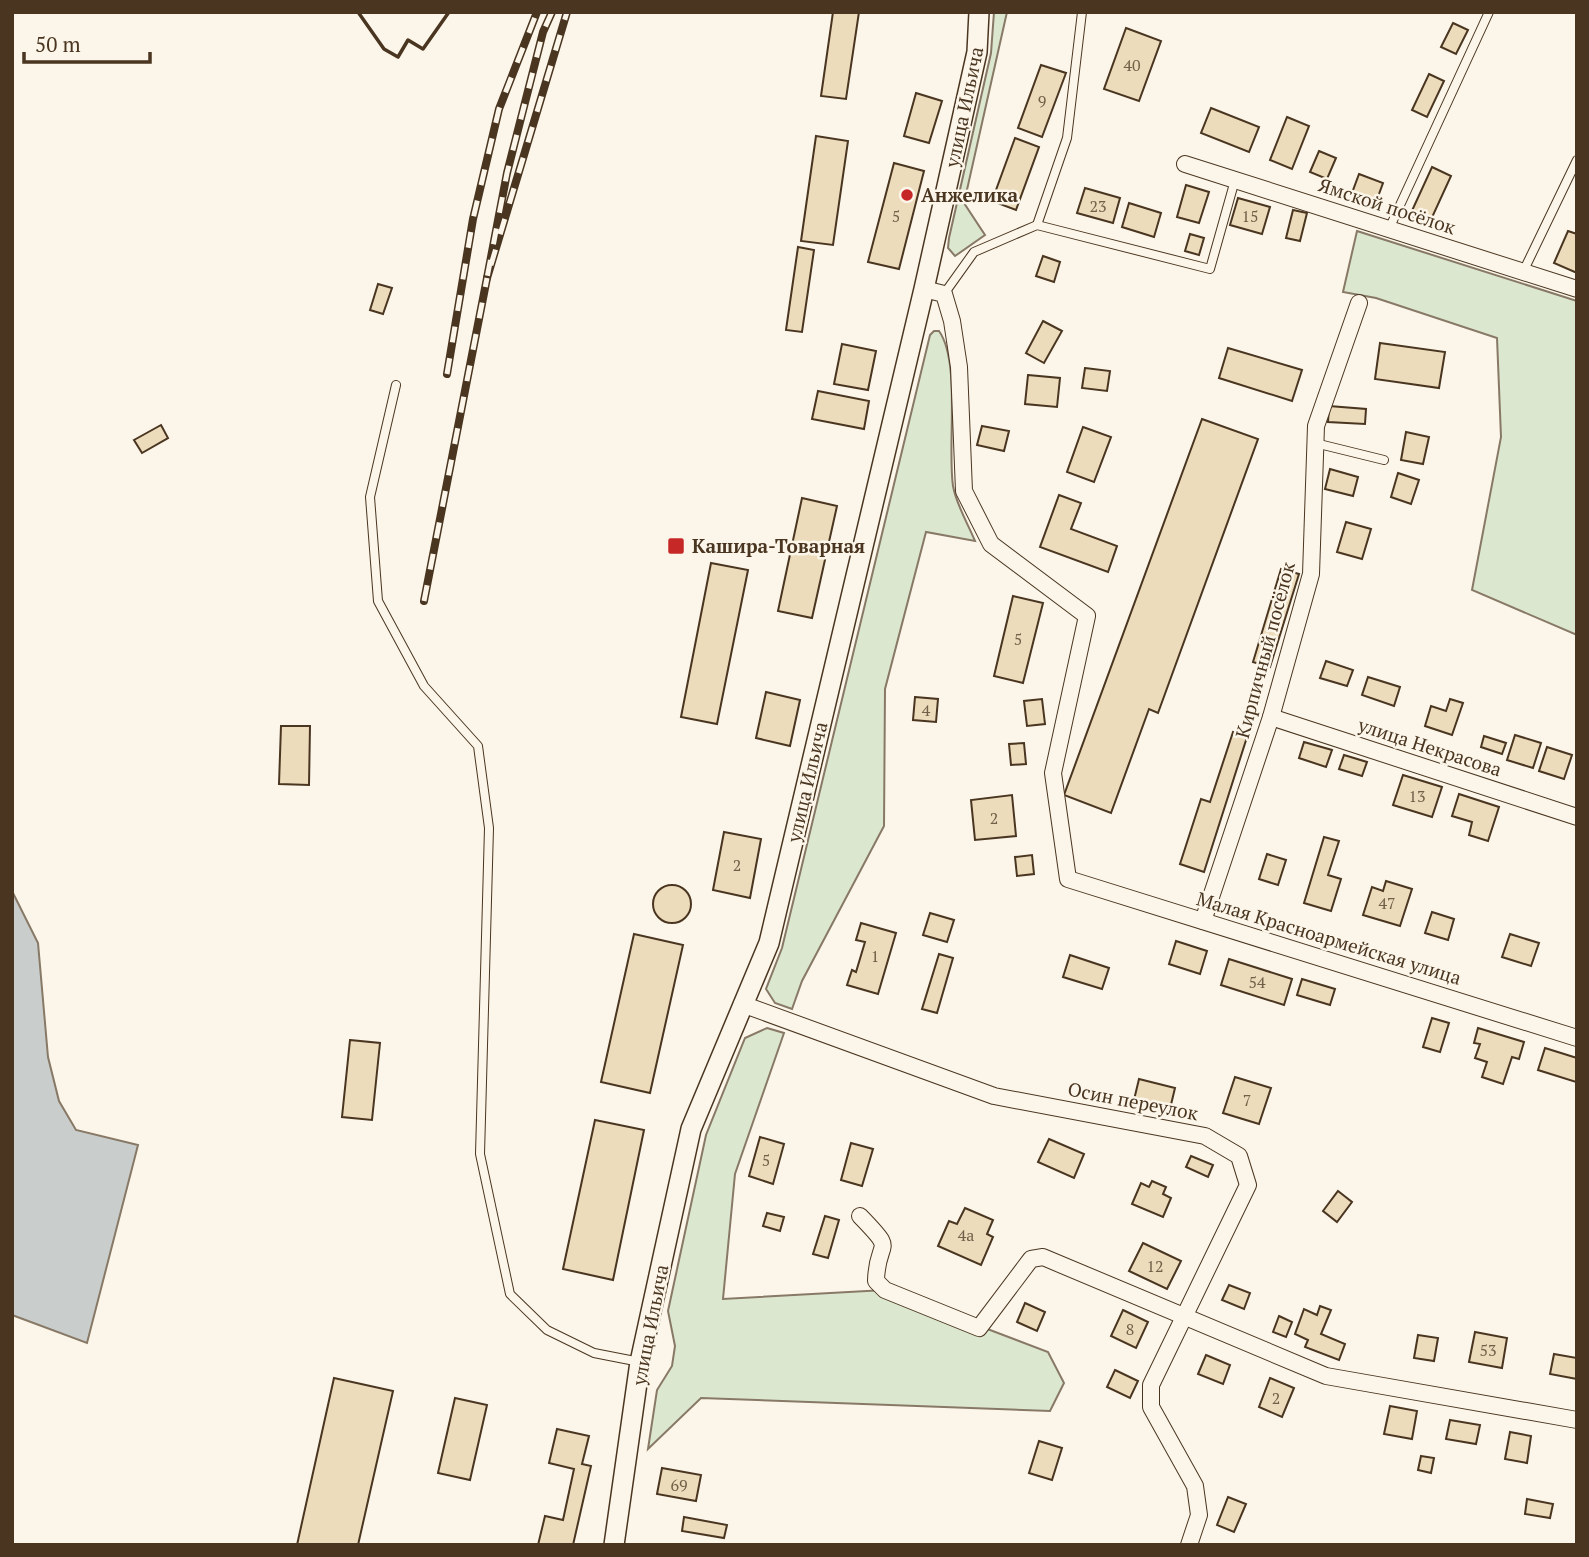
<svg xmlns="http://www.w3.org/2000/svg" width="1589" height="1557" viewBox="0 0 1589 1557" font-family="'PT Serif',serif">
	<style>
		.green { fill: #dce7d0; stroke: #887966; stroke-width: 2 }
		.water { fill: #c9cecd; stroke: #887966; stroke-width: 2 }
		.building { fill: #ecdcbc; stroke: #4a3520; stroke-width: 2 }
		.lines { fill: none; stroke-linecap: round; stroke-linejoin: round }
		.service-casing { stroke: #4a3520; stroke-width: 10 }
		.minor-casing { stroke: #4a3520; stroke-width: 18 }
		.tertiary-casing { stroke: #4a3520; stroke-width: 22 }
		.service { stroke: #fbf6e9; stroke-width: 8 }
		.minor { stroke: #fbf6e9; stroke-width: 16 }
		.tertiary { stroke: #fbf6e9; stroke-width: 19 }
		.rail-casing { stroke: #4a3520; stroke-width: 8 }
		.rail { stroke: #fbf6e9; stroke-width: 5; stroke-dasharray: 16; stroke-linecap: butt }
		.wall { stroke: #4a3520; stroke-width: 3.5 }
		.poi-dot { fill: #c62828; stroke: #fbf6e9; stroke-width: 2.5 }
		.labels { text-anchor: middle; stroke-width: 5; stroke-linejoin: round; paint-order: stroke }
		.number-label { font-size: 16px; fill: #725f47 }
		.street-label { font-size: 19px; fill: #4a3520; stroke: #fbf6e9 }
		.poi-label { font-size: 19px; font-weight: bold; fill: #4a3520; stroke: #fbf6e9; text-anchor: start }
	</style>
	<rect width="100%" height="100%" fill="#fbf6e9"/>
	<g class="green">
		<path d="M994,12h13l-43,191 21,32 -30,21 -7,-8 1,-10 42,-185z"/>
		<path d="M1357,231l220,70v334l-105,-45 29,-153 -4,-99 -121,-40 -33,-6z"/>
		<path d="M934,331h5c22,31 8,115 14,155 3,18 15,38 22,55l-49,-9 -41,157 -1,137 -82,155 -10,28 -17,-6 -9,-14 16,-41 148,-613z"/>
		<path d="M767,1028l17,5 -49,141 -12,125 162,-9 163,62 16,31 -14,28 -349,-13 -53,51 9,-59 15,-24 3,-20 -7,-35 38,-176 39,-97z"/>
	</g>
	<path class="water" d="M12,891l26,52 10,114 11,44 17,29 62,15 -51,198 -75,-28z"/>
	<g class="building">
		<path d="M833,12h26l-13,87 -25,-3z"/>
		<path d="M1453,23l15,7 -12,24 -15,-7z"/>
		<path d="M1126,28l35,13 -22,60 -35,-12z"/>
		<path d="M1041,65l25,8 -24,64 -24,-9z"/>
		<path d="M1429,74l15,7 -17,36 -15,-7z"/>
		<path d="M916,93l26,8 -13,42 -25,-7z"/>
		<path d="M1211,108l48,19 -10,25 -48,-19z"/>
		<path d="M1287,117l22,9 -17,43 -22,-9z"/>
		<path d="M816,136l32,5 -15,104 -32,-4z"/>
		<path d="M1015,138l24,9 -23,63 -24,-9z"/>
		<path d="M1319,151l17,7 -9,21 -17,-7z"/>
		<path d="M894,163l30,8 -25,98 -31,-7z"/>
		<path d="M1432,167l19,9 -22,48 -19,-9z"/>
		<path d="M1359,174l24,9 -7,19 -24,-9z"/>
		<path d="M1186,185l23,7 -10,31 -22,-6z"/>
		<path d="M1085,188l35,10 -7,25 -36,-10z"/>
		<path d="M1238,198l32,9 -8,27 -32,-9z"/>
		<path d="M1129,203l32,10 -7,24 -32,-10z"/>
		<path d="M1293,210l14,3 -7,28 -14,-3z"/>
		<path d="M1568,231l9,3v39l-23,-10z"/>
		<path d="M1190,234l14,4 -5,17 -14,-4z"/>
		<path d="M798,247l16,3 -12,82 -16,-2z"/>
		<path d="M1043,256l17,6 -6,20 -18,-6z"/>
		<path d="M378,284l14,4 -9,26 -13,-4z"/>
		<path d="M1043,321l19,10 -18,32 -18,-10z"/>
		<path d="M1380,343l65,9 -6,36 -64,-9z"/>
		<path d="M842,344l34,7 -8,39 -34,-6z"/>
		<path d="M1228,348l74,22 -10,31 -73,-23z"/>
		<path d="M1085,368l25,3 -3,20 -25,-3z"/>
		<path d="M1028,375l32,3 -3,29 -32,-3z"/>
		<path d="M818,391l51,10 -5,28 -52,-10z"/>
		<path d="M1329,406l37,3 -1,15 -37,-2z"/>
		<path d="M1202,419l56,20 -100,274 -9,-4 -38,104 -47,-18z"/>
		<path d="M161,425l7,13 -26,15 -8,-13z"/>
		<path d="M982,426l27,5 -5,20 -27,-6z"/>
		<path d="M1083,427l28,10 -17,45 -27,-10z"/>
		<path d="M1406,432l23,5 -6,27 -22,-4z"/>
		<path d="M1330,469l28,8 -5,19 -28,-7z"/>
		<path d="M1398,473l21,7 -8,24 -20,-7z"/>
		<path d="M1059,495l22,8 -10,26 46,17 -9,26 -68,-25z"/>
		<path d="M802,498l35,8 -25,112 -34,-7z"/>
		<path d="M1346,522l25,7 -9,30 -25,-7z"/>
		<path d="M711,563l37,7 -31,154 -36,-7z"/>
		<path d="M1281,569l18,5 -29,93 -17,-5z"/>
		<path d="M1013,596l30,7 -20,80 -29,-7z"/>
		<path d="M1326,661l27,9 -6,16 -27,-8z"/>
		<path d="M1368,677l32,10 -6,19 -32,-11z"/>
		<path d="M766,692l34,8 -10,46 -34,-8z"/>
		<path d="M915,697l23,2 -2,23 -23,-2z"/>
		<path d="M1042,699l3,25 -18,2 -3,-25z"/>
		<path d="M1450,699l13,4 -11,32 -27,-9 6,-20 15,5z"/>
		<path d="M281,726h29l-1,59 -30,-1z"/>
		<path d="M1233,732l14,5 -43,135 -24,-8 21,-65 9,3z"/>
		<path d="M1515,735l26,8 -8,25 -26,-8z"/>
		<path d="M1484,736l22,7 -4,11 -21,-7z"/>
		<path d="M1304,742l28,8 -6,17 -27,-9z"/>
		<path d="M1024,743l2,21 -15,1 -2,-21z"/>
		<path d="M1547,747l25,8 -8,24 -25,-8z"/>
		<path d="M1344,755l23,7 -5,14 -23,-7z"/>
		<path d="M1403,775l39,12 -10,30 -39,-12z"/>
		<path d="M1459,794l40,13 -11,34 -19,-6 3,-13 -20,-6z"/>
		<path d="M1012,795l4,41 -41,4 -4,-40z"/>
		<path d="M724,832l37,7 -11,59 -37,-8z"/>
		<path d="M1324,837l15,4 -11,34 13,4 -10,32 -27,-8z"/>
		<path d="M1267,854l19,6 -8,25 -19,-6z"/>
		<path d="M1032,855l2,19 -17,2 -2,-19z"/>
		<path d="M1386,881l26,8 -12,37 -37,-11 9,-28 11,4z"/>
		<circle cx="672" cy="904" r="19"/>
		<path d="M1432,912l22,7 -6,21 -23,-7z"/>
		<path d="M930,913l24,7 -7,22 -24,-7z"/>
		<path d="M861,923l35,10 -18,61 -31,-9 5,-15 4,2 9,-30 -9,-2z"/>
		<path d="M634,934l49,11 -33,148 -49,-11z"/>
		<path d="M1510,934l29,9 -8,23 -29,-9z"/>
		<path d="M1176,941l31,10 -7,23 -31,-10z"/>
		<path d="M939,954l14,4 -16,55 -15,-4z"/>
		<path d="M1070,955l39,13 -7,21 -39,-12z"/>
		<path d="M1229,959l63,20 -8,26 -63,-20z"/>
		<path d="M1302,979l33,10 -5,16 -33,-10z"/>
		<path d="M1432,1018l17,5 -9,29 -17,-5z"/>
		<path d="M1478,1028l46,14 -5,17 -7,-2 -9,27 -21,-7 5,-15 -12,-4 5,-14 -6,-1z"/>
		<path d="M350,1040l30,3 -8,77 -30,-3z"/>
		<path d="M1545,1048l32,10 -1,24 -38,-12z"/>
		<path d="M1235,1077l36,11 -12,36 -36,-11z"/>
		<path d="M1139,1079l36,9 -6,25 -36,-9z"/>
		<path d="M595,1120l49,10 -31,150 -50,-11z"/>
		<path d="M760,1137l24,7 -11,40 -24,-8z"/>
		<path d="M1049,1139l35,15 -10,24 -36,-16z"/>
		<path d="M851,1143l22,6 -11,37 -21,-6z"/>
		<path d="M1191,1156l22,9 -5,12 -22,-10z"/>
		<path d="M1152,1181l14,6 -3,7 8,4 -8,19 -31,-13 9,-21 8,4z"/>
		<path d="M1338,1191l14,11 -15,20 -14,-11z"/>
		<path d="M965,1208l28,12 -6,14 6,3 -12,28 -43,-19 11,-25 8,3z"/>
		<path d="M767,1213l17,4 -4,14 -17,-5z"/>
		<path d="M825,1216l14,4 -11,38 -15,-4z"/>
		<path d="M1143,1243l38,18 -14,28 -38,-18z"/>
		<path d="M1229,1285l21,8 -6,16 -22,-9z"/>
		<path d="M1025,1303l20,9 -8,19 -20,-9z"/>
		<path d="M1320,1306l11,4 -10,24 24,10 -6,16 -34,-13 3,-7 -13,-6 9,-25 13,6z"/>
		<path d="M1123,1310l25,12 -12,26 -25,-12z"/>
		<path d="M1279,1316l13,6 -6,15 -13,-5z"/>
		<path d="M1475,1332l32,6 -5,30 -33,-6z"/>
		<path d="M1418,1335l20,3 -4,23 -20,-3z"/>
		<path d="M1554,1354l23,4v21l-27,-5z"/>
		<path d="M1206,1355l24,10 -7,19 -25,-10z"/>
		<path d="M1115,1370l23,11 -8,17 -23,-11z"/>
		<path d="M334,1378l59,13 -35,154h-61z"/>
		<path d="M1270,1378l24,10 -12,29 -23,-10z"/>
		<path d="M455,1398l32,7 -17,75 -32,-7z"/>
		<path d="M1390,1406l27,5 -5,28 -28,-5z"/>
		<path d="M1450,1420l30,5 -4,19 -30,-5z"/>
		<path d="M557,1429l32,7 -7,28 9,2 -18,79h-35l7,-29 18,4 11,-51 -25,-6z"/>
		<path d="M1510,1432l21,4 -4,27 -22,-4z"/>
		<path d="M1039,1441l23,7 -10,32 -23,-7z"/>
		<path d="M1421,1456l13,2 -3,15 -13,-3z"/>
		<path d="M662,1468l39,7 -5,26 -39,-7z"/>
		<path d="M1228,1497l18,7 -12,28 -17,-7z"/>
		<path d="M1527,1499l26,5 -3,14 -25,-4z"/>
		<path d="M684,1517l43,8 -3,13 -42,-7z"/>
	</g>
	<g class="lines">
		<g class="service-casing">
			<g id="service">
				<path d="M1037,225l30,-87 15,-126"/>
				<path d="M1389,229l100,-217"/>
				<path d="M1523,272l54,-112"/>
				<path d="M944,294l30,-42 63,-27 173,44 25,-89"/>
				<path d="M396,385l-26,112 8,104 46,85 54,60 11,82 -9,326 30,140 37,36 47,23 46,9"/>
				<path d="M1315,443l69,17"/>
			</g>
		</g>
		<g class="minor-casing">
			<g id="minor">
				<path d="M1185,164l392,125"/>
				<path d="M924,289l20,5 8,27 7,46 5,124 27,53 96,72 -34,157 15,106 509,159"/>
				<path d="M1271,717l306,100"/>
				<path d="M1203,921l68,-204 40,-143 5,-148 43,-123"/>
				<path d="M742,1004l252,92 211,40 34,20 9,29 -97,200v22l44,79 4,29 -10,30"/>
				<path d="M860,1216c38,39 17,21 16,65l9,9 94,38 52,-69 12,-2 283,119 251,44"/>
			</g>
		</g>
		<g class="tertiary-casing">
			<path id="tertiary" d="M614,1545l26,-183 51,-233 78,-186 155,-654 53,-237 2,-40"/>
		</g>
		<use href="#service" class="service"/>
		<use href="#minor" class="minor"/>
		<use href="#tertiary" class="tertiary"/>
		<g class="rail-casing">
			<g id="rail">
				<path d="M552,12l-9,20 -36,141 -20,105 80,-266"/>
				<path d="M447,374l26,-155 26,-110 38,-97"/>
				<path d="M424,601l63,-323"/>
			</g>
		</g>
		<use href="#rail" class="rail"/>
		<path class="wall" d="M358,12l26,37 14,8 10,-17 15,9 26,-37"/>
	</g>
	<g class="poi-dot">
		<circle cx="907" cy="195" r="7"/>
		<rect x="667" y="537" width="18" height="18" rx="3.5"/>
	</g>
	<g class="labels">
		<g class="number-label">
			<text x="1132" y="71">40</text>
			<text x="1042" y="107">9</text>
			<text x="1098" y="212">23</text>
			<text x="896" y="222">5</text>
			<text x="1250" y="222">15</text>
			<text x="1018" y="645">5</text>
			<text x="926" y="716">4</text>
			<text x="1417" y="802">13</text>
			<text x="994" y="824">2</text>
			<text x="737" y="871">2</text>
			<text x="1387" y="909">47</text>
			<text x="875" y="962">1</text>
			<text x="1257" y="988">54</text>
			<text x="1247" y="1106">7</text>
			<text x="766" y="1166">5</text>
			<text x="966" y="1241">4а</text>
			<text x="1155" y="1272">12</text>
			<text x="1130" y="1335">8</text>
			<text x="1488" y="1356">53</text>
			<text x="1276" y="1404">2</text>
			<text x="679" y="1491">69</text>
		</g>
		<g class="street-label">
			<text transform="translate(964 107) rotate(-78)" y="7">улица Ильича</text>
			<text transform="translate(1387 206) rotate(18)" y="7">Ямской посёлок</text>
			<text transform="translate(1265 650) rotate(-75)" y="7">Кирпичный посёлок</text>
			<text transform="translate(1430 747) rotate(18)" y="7">улица Некрасова</text>
			<text transform="translate(807 782) rotate(-77)" y="7">улица Ильича</text>
			<text transform="translate(1329 938) rotate(17)" y="7">Малая Красноармейская улица</text>
			<text transform="translate(1133 1101) rotate(11)" y="7">Осин переулок</text>
			<text transform="translate(650 1325) rotate(-79)" y="7">улица Ильича</text>
		</g>
		<g class="poi-label">
			<text x="921" y="202">Анжелика</text>
			<text x="692" y="553">Кашира-Товарная</text>
		</g>
	</g>
	<rect width="1589" height="1557" fill="none" stroke="#4a3520" stroke-width="28"/>
	<path d="M24 52v10h126v-10" fill="none" stroke="#4a3520" stroke-width="3.5"/>
	<text x="35" y="52" font-size="21" fill="#4a3520" stroke="#fbf6e9" stroke-width="5" paint-order="stroke">50 m</text>
</svg>
